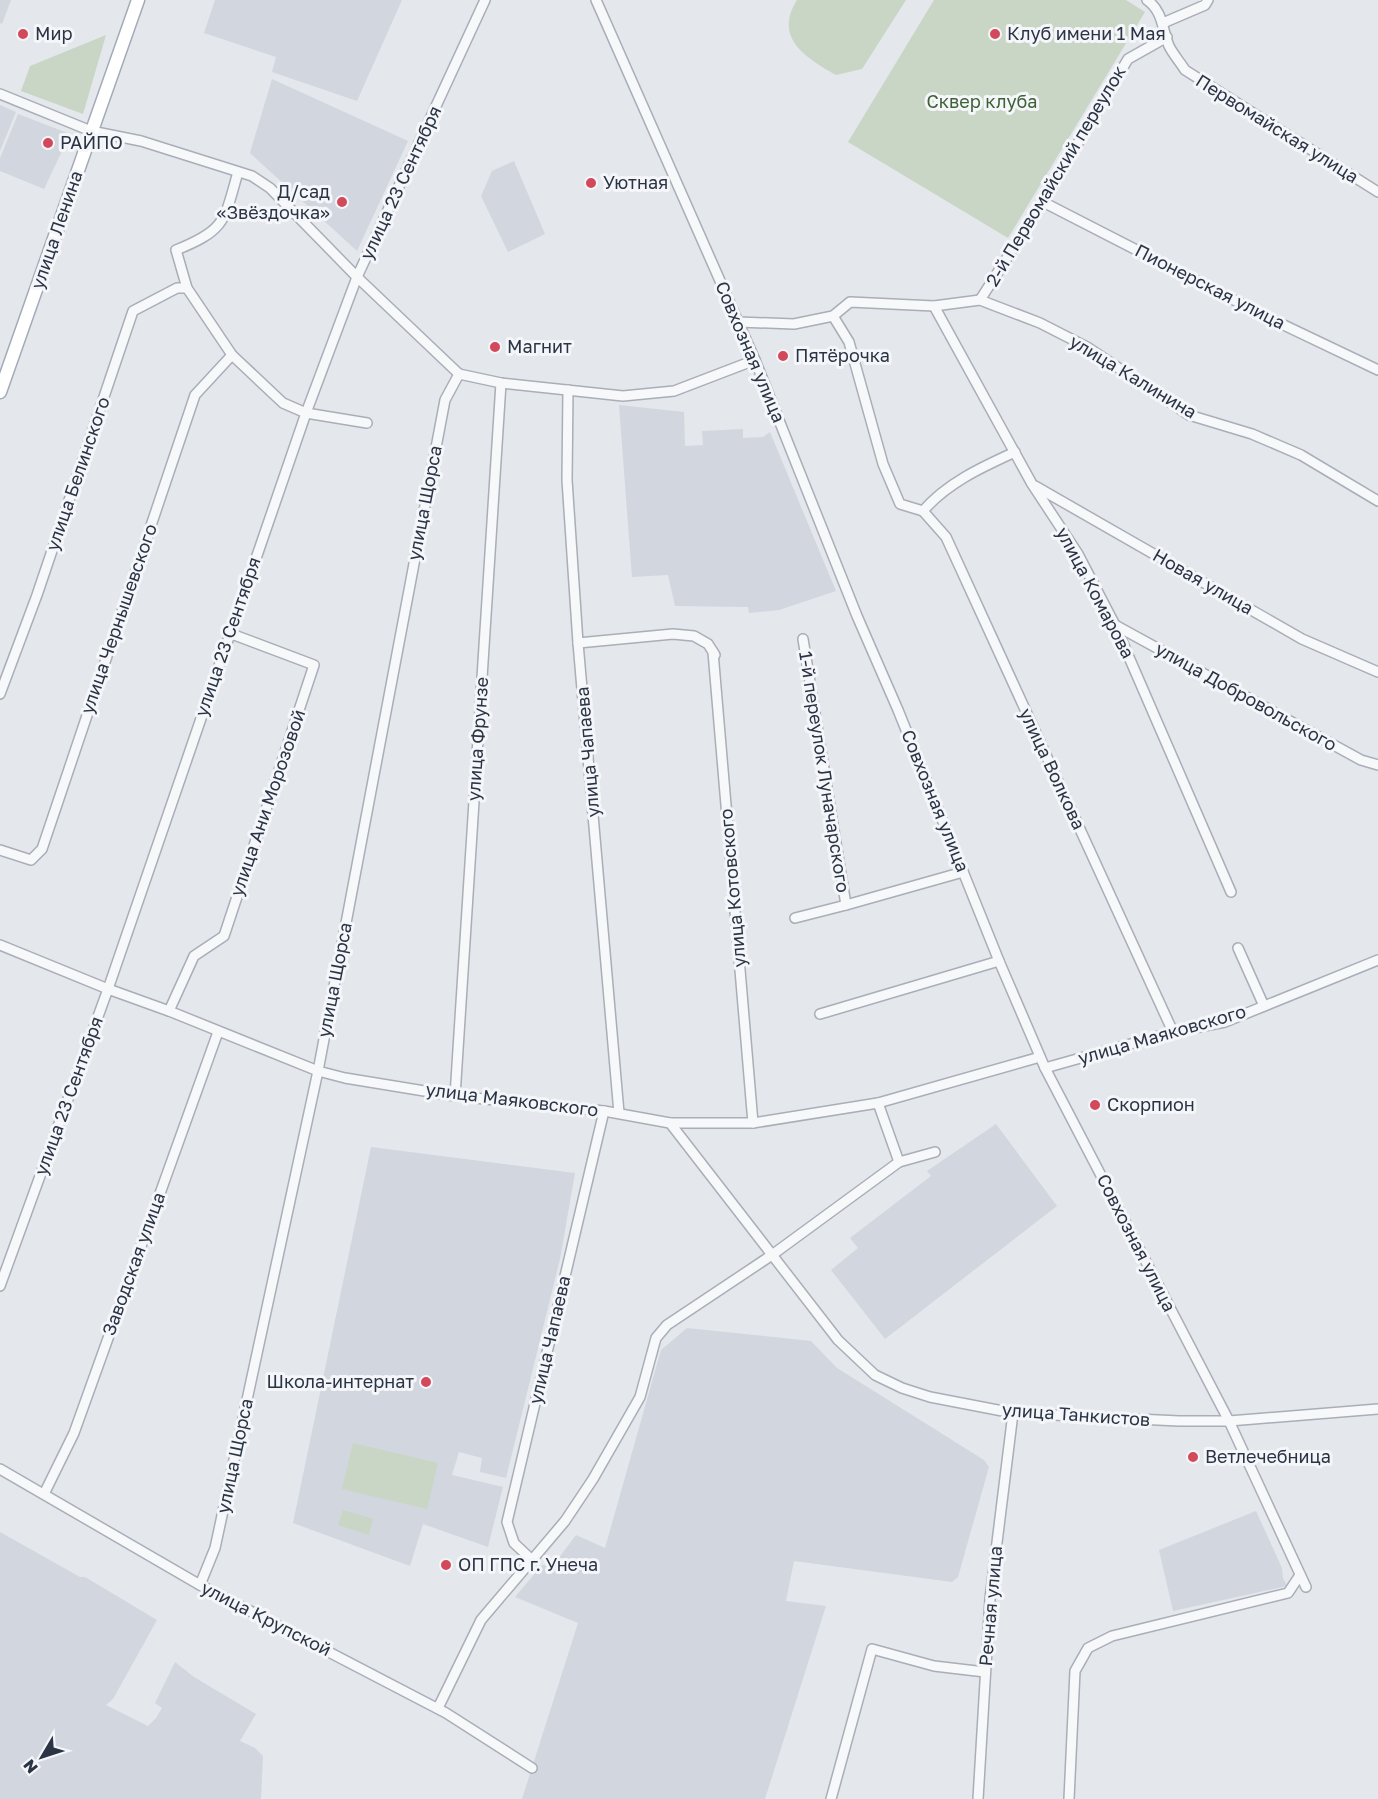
<svg xmlns="http://www.w3.org/2000/svg" width="1378" height="1799" viewBox="0 0 1378 1799" font-family="'Golos Text',sans-serif">
	<style>
		.built { fill: #d2d6de }
		.green { fill: #c9d6c5 }
		.lines { fill: none; stroke-linecap: round; stroke-linejoin: round }
		.minor-casing { stroke: #a9aeb7; stroke-width: 12 }
		.major-casing { stroke: #a3abb8; stroke-width: 15 }
		.minor { stroke: #f7f8fa; stroke-width: 9 }
		.major { stroke: #fff; stroke-width: 12 }
		.poi-dot { fill: #d1495b; stroke: #f4f6f9; stroke-width: 2 }
		.labels { text-anchor: middle; stroke-width: 6; stroke-linejoin: round; paint-order: stroke }
		.poi-label { font-size: 18px; fill: #2b3445; stroke: #f4f6f9; text-anchor: start }
		.park-label { font-size: 18px; fill: #3f6138; stroke: #f4f6f9 }
		.street-label { font-size: 18px; fill: #2b3445; stroke: #f4f6f9 }
	</style>
	<rect width="100%" height="100%" fill="#e4e7ec"/>
	<g class="built">
		<path d="M0,0h11l-9,24 -2,-1z"/>
		<path d="M215,0h187l-45,101 -85,-29 4,-15 -72,-24z"/>
		<path d="M272,79l136,62 -51,110 -107,-98z"/>
		<path d="M0,105l16,7 -16,39z"/>
		<path d="M18,114l52,20 -26,55 -44,-18v-13z"/>
		<path d="M514,161l31,73 -37,18 -27,-56 11,-25z"/>
		<path d="M619,405l65,7 1,34 18,-1 -1,-14 41,-2v9l20,-1 7,-5 66,159 -57,19 -30,3 -1,-6 -73,-1 -7,-31 -36,2z"/>
		<path d="M996,1124l61,82 -172,133 -54,-69 27,-22 -8,-10 81,-62 -4,-5z"/>
		<path d="M371,1147l204,26 -15,86 -54,219 -26,-6 2,-14 -23,-6 -7,23 51,12 -15,60 -65,-23 -13,42 -117,-43z"/>
		<path d="M687,1328l124,13 26,27 147,92 5,7 -31,110 -6,5 -158,-21 -8,40 40,5 -61,193h-243l56,-176 -63,-26 27,-32 10,2 24,-32 29,13 56,-198z"/>
		<path d="M1256,1511l26,57 1,10 4,8 -114,25 -14,-61z"/>
		<path d="M0,1532l80,45h5l72,43 -44,79 -7,6 42,21 8,-8 6,-10 -7,-5 20,-41 19,15 62,37 -16,27 15,7 8,8 -2,43h-261z"/>
	</g>
	<g class="green">
		<path d="M797,0h109l-44,69 -26,6c-30,-17 -63,-37 -39,-75z"/>
		<path d="M934,0h192l19,12 -137,226 -160,-96z"/>
		<path d="M106,35l-23,79 -62,-23 9,-25z"/>
		<path d="M353,1443l85,20 -11,46 -85,-20z"/>
		<path d="M343,1510l30,9 -4,16 -31,-10z"/>
	</g>
	<g class="lines">
		<g class="minor-casing">
			<g id="minor">
				<path d="M596,0l159,360 102,256 41,94 101,251 46,107 184,353 77,166"/>
				<path d="M1147,0c16,11 15,29 22,46 4,8 11,16 16,24l193,122"/>
				<path d="M1163,23l42,-18 3,-5"/>
				<path d="M0,94l91,37 50,10 111,35 18,12 87,89 102,97"/>
				<path d="M238,172c-14,49 -12,58 -62,78l11,38 45,67 51,48 23,10 61,10"/>
				<path d="M1043,202l226,116 109,52"/>
				<path d="M980,300l63,-98 85,-143 39,-22"/>
				<path d="M934,306l98,178 46,70 37,71 116,267"/>
				<path d="M833,316l16,26 34,122 17,40 23,7"/>
				<path d="M738,322l56,2 39,-8 17,-14 84,4 46,-6 60,23 47,24 102,68 63,19 49,21 77,46"/>
				<path d="M459,374l42,9 122,13 51,-5 81,-31"/>
				<path d="M568,390l-1,90 11,163 41,470"/>
				<path d="M1035,486l267,153 76,33"/>
				<path d="M923,511l23,26 227,495"/>
				<path d="M923,511c24,-28 59,-44 92,-59"/>
				<path d="M1115,625l246,135 17,5"/>
				<path d="M803,639l43,266 117,-33"/>
				<path d="M578,643l95,-9 21,2 14,8 7,11"/>
				<path d="M713,652l40,471"/>
				<path d="M0,694l37,-99 96,-284 44,-23h10"/>
				<path d="M0,850l31,10 11,-11 153,-454 37,-40"/>
				<path d="M795,918l51,-13"/>
				<path d="M0,945l108,44 61,22 149,60 27,7 110,18 149,15 66,12h83l125,-20 162,-46"/>
				<path d="M1238,948l26,58"/>
				<path d="M169,1011l25,-55 30,-20 90,-271 -85,-32"/>
				<path d="M820,1014l179,-53"/>
				<path d="M1045,1068l128,-36 52,-10 153,-62"/>
				<path d="M455,1096l46,-713"/>
				<path d="M670,1123l168,217 37,35 27,13 28,9 83,16 166,8h50l149,-12"/>
				<path d="M899,1162l36,-10"/>
				<path d="M0,1286l108,-297 198,-576 51,-136 128,-277"/>
				<path d="M0,1469l200,116 246,128 86,55"/>
				<path d="M44,1494l30,-61 144,-401"/>
				<path d="M533,1561l-19,-18 -7,-21 97,-411"/>
				<path d="M200,1585l15,-37 103,-477 127,-671 14,-26"/>
				<path d="M438,1708l43,-88 84,-99 28,-42 47,-82 16,-59 11,-13 105,-70 127,-93 -21,-59"/>
				<path d="M831,1799l41,-150 62,17 51,6"/>
				<path d="M978,1799l12,-200 23,-186"/>
				<path d="M1069,1799l6,-128 13,-23 24,-12 176,-43 12,-18"/>
			</g>
		</g>
		<g class="major-casing">
			<path id="major" d="M0,392l138,-392"/>
		</g>
		<use href="#minor" class="minor"/>
		<use href="#major" class="major"/>
	</g>
	<g class="poi-dot">
		<circle cx="23" cy="34" r="6"/>
		<circle cx="995" cy="34" r="6"/>
		<circle cx="48" cy="143" r="6"/>
		<circle cx="591" cy="183" r="6"/>
		<circle cx="342" cy="202" r="6"/>
		<circle cx="495" cy="347" r="6"/>
		<circle cx="783" cy="356" r="6"/>
		<circle cx="1095" cy="1105" r="6"/>
		<circle cx="426" cy="1382" r="6"/>
		<circle cx="1193" cy="1457" r="6"/>
		<circle cx="446" cy="1565" r="6"/>
	</g>
	<g class="labels">
		<g class="poi-label">
			<text x="35" y="40">Мир</text>
			<text x="1007" y="40">Клуб имени 1 Мая</text>
			<text x="60" y="149">РАЙПО</text>
			<text x="603" y="189">Уютная</text>
			<text x="330" y="198" text-anchor="end">Д/сад<tspan x="330" dy="21">«Звёздочка»</tspan></text>
			<text x="507" y="353">Магнит</text>
			<text x="795" y="362">Пятёрочка</text>
			<text x="1107" y="1111">Скорпион</text>
			<text x="414" y="1388" text-anchor="end">Школа-интернат</text>
			<text x="1205" y="1463">Ветлечебница</text>
			<text x="458" y="1571">ОП ГПС г. Унеча</text>
		</g>
		<g class="park-label">
			<text x="982" y="108">Сквер клуба</text>
		</g>
		<g class="street-label">
			<text transform="translate(1277 129) rotate(32)" y="6">Первомайская улица</text>
			<text transform="translate(1056 176) rotate(-59)" y="6">2-й Первомайский переулок</text>
			<text transform="translate(401 183) rotate(-65)" y="6">улица 23 Сентября</text>
			<text transform="translate(57 230) rotate(-71)" y="6">улица Ленина</text>
			<text transform="translate(1210 287) rotate(27)" y="6">Пионерская улица</text>
			<text transform="translate(750 352) rotate(67)" y="6">Совхозная улица</text>
			<text transform="translate(1133 377) rotate(31)" y="6">улица Калинина</text>
			<text transform="translate(78 474) rotate(-71)" y="6">улица Белинского</text>
			<text transform="translate(425 503) rotate(-79)" y="6">улица Щорса</text>
			<text transform="translate(1203 582) rotate(30)" y="6">Новая улица</text>
			<text transform="translate(1095 593) rotate(62)" y="6">улица Комарова</text>
			<text transform="translate(119 619) rotate(-71)" y="6">улица Чернышевского</text>
			<text transform="translate(228 637) rotate(-71)" y="6">улица 23 Сентября</text>
			<text transform="translate(1246 697) rotate(29)" y="6">улица Добровольского</text>
			<text transform="translate(478 739) rotate(-86)" y="6">улица Фрунзе</text>
			<text transform="translate(588 752) rotate(-95)" y="6">улица Чапаева</text>
			<text transform="translate(1052 769) rotate(65)" y="6">улица Волкова</text>
			<text transform="translate(824 772) rotate(81)" y="6">1-й переулок Луначарского</text>
			<text transform="translate(935 801) rotate(68)" y="6">Совхозная улица</text>
			<text transform="translate(268 803) rotate(-71)" y="6">улица Ани Морозовой</text>
			<text transform="translate(733 888) rotate(-95)" y="6">улица Котовского</text>
			<text transform="translate(335 980) rotate(-79)" y="6">улица Щорса</text>
			<text transform="translate(1162 1035) rotate(-16)" y="6">улица Маяковского</text>
			<text transform="translate(69 1096) rotate(-70)" y="6">улица 23 Сентября</text>
			<text transform="translate(512 1100) rotate(7)" y="6">улица Маяковского</text>
			<text transform="translate(1136 1243) rotate(63)" y="6">Совхозная улица</text>
			<text transform="translate(134 1264) rotate(-70)" y="6">Заводская улица</text>
			<text transform="translate(550 1340) rotate(-77)" y="6">улица Чапаева</text>
			<text transform="translate(1076 1415) rotate(4)" y="6">улица Танкистов</text>
			<text transform="translate(235 1456) rotate(-78)" y="6">улица Щорса</text>
			<text transform="translate(991 1606) rotate(-85)" y="6">Речная улица</text>
			<text transform="translate(266 1619) rotate(27)" y="6">улица Крупской</text>
		</g>
	</g>
	<g transform="translate(42 1757) rotate(231)" stroke="#f4f6f9" stroke-width="4.5" paint-order="stroke">
	<path d="M0-4.5L10 22L0 15L-10 22Z" fill="#2b3445"/>
	<text y="-9" font-size="16" font-weight="bold" text-anchor="middle" fill="#2b3445">N</text>
	</g>
</svg>
